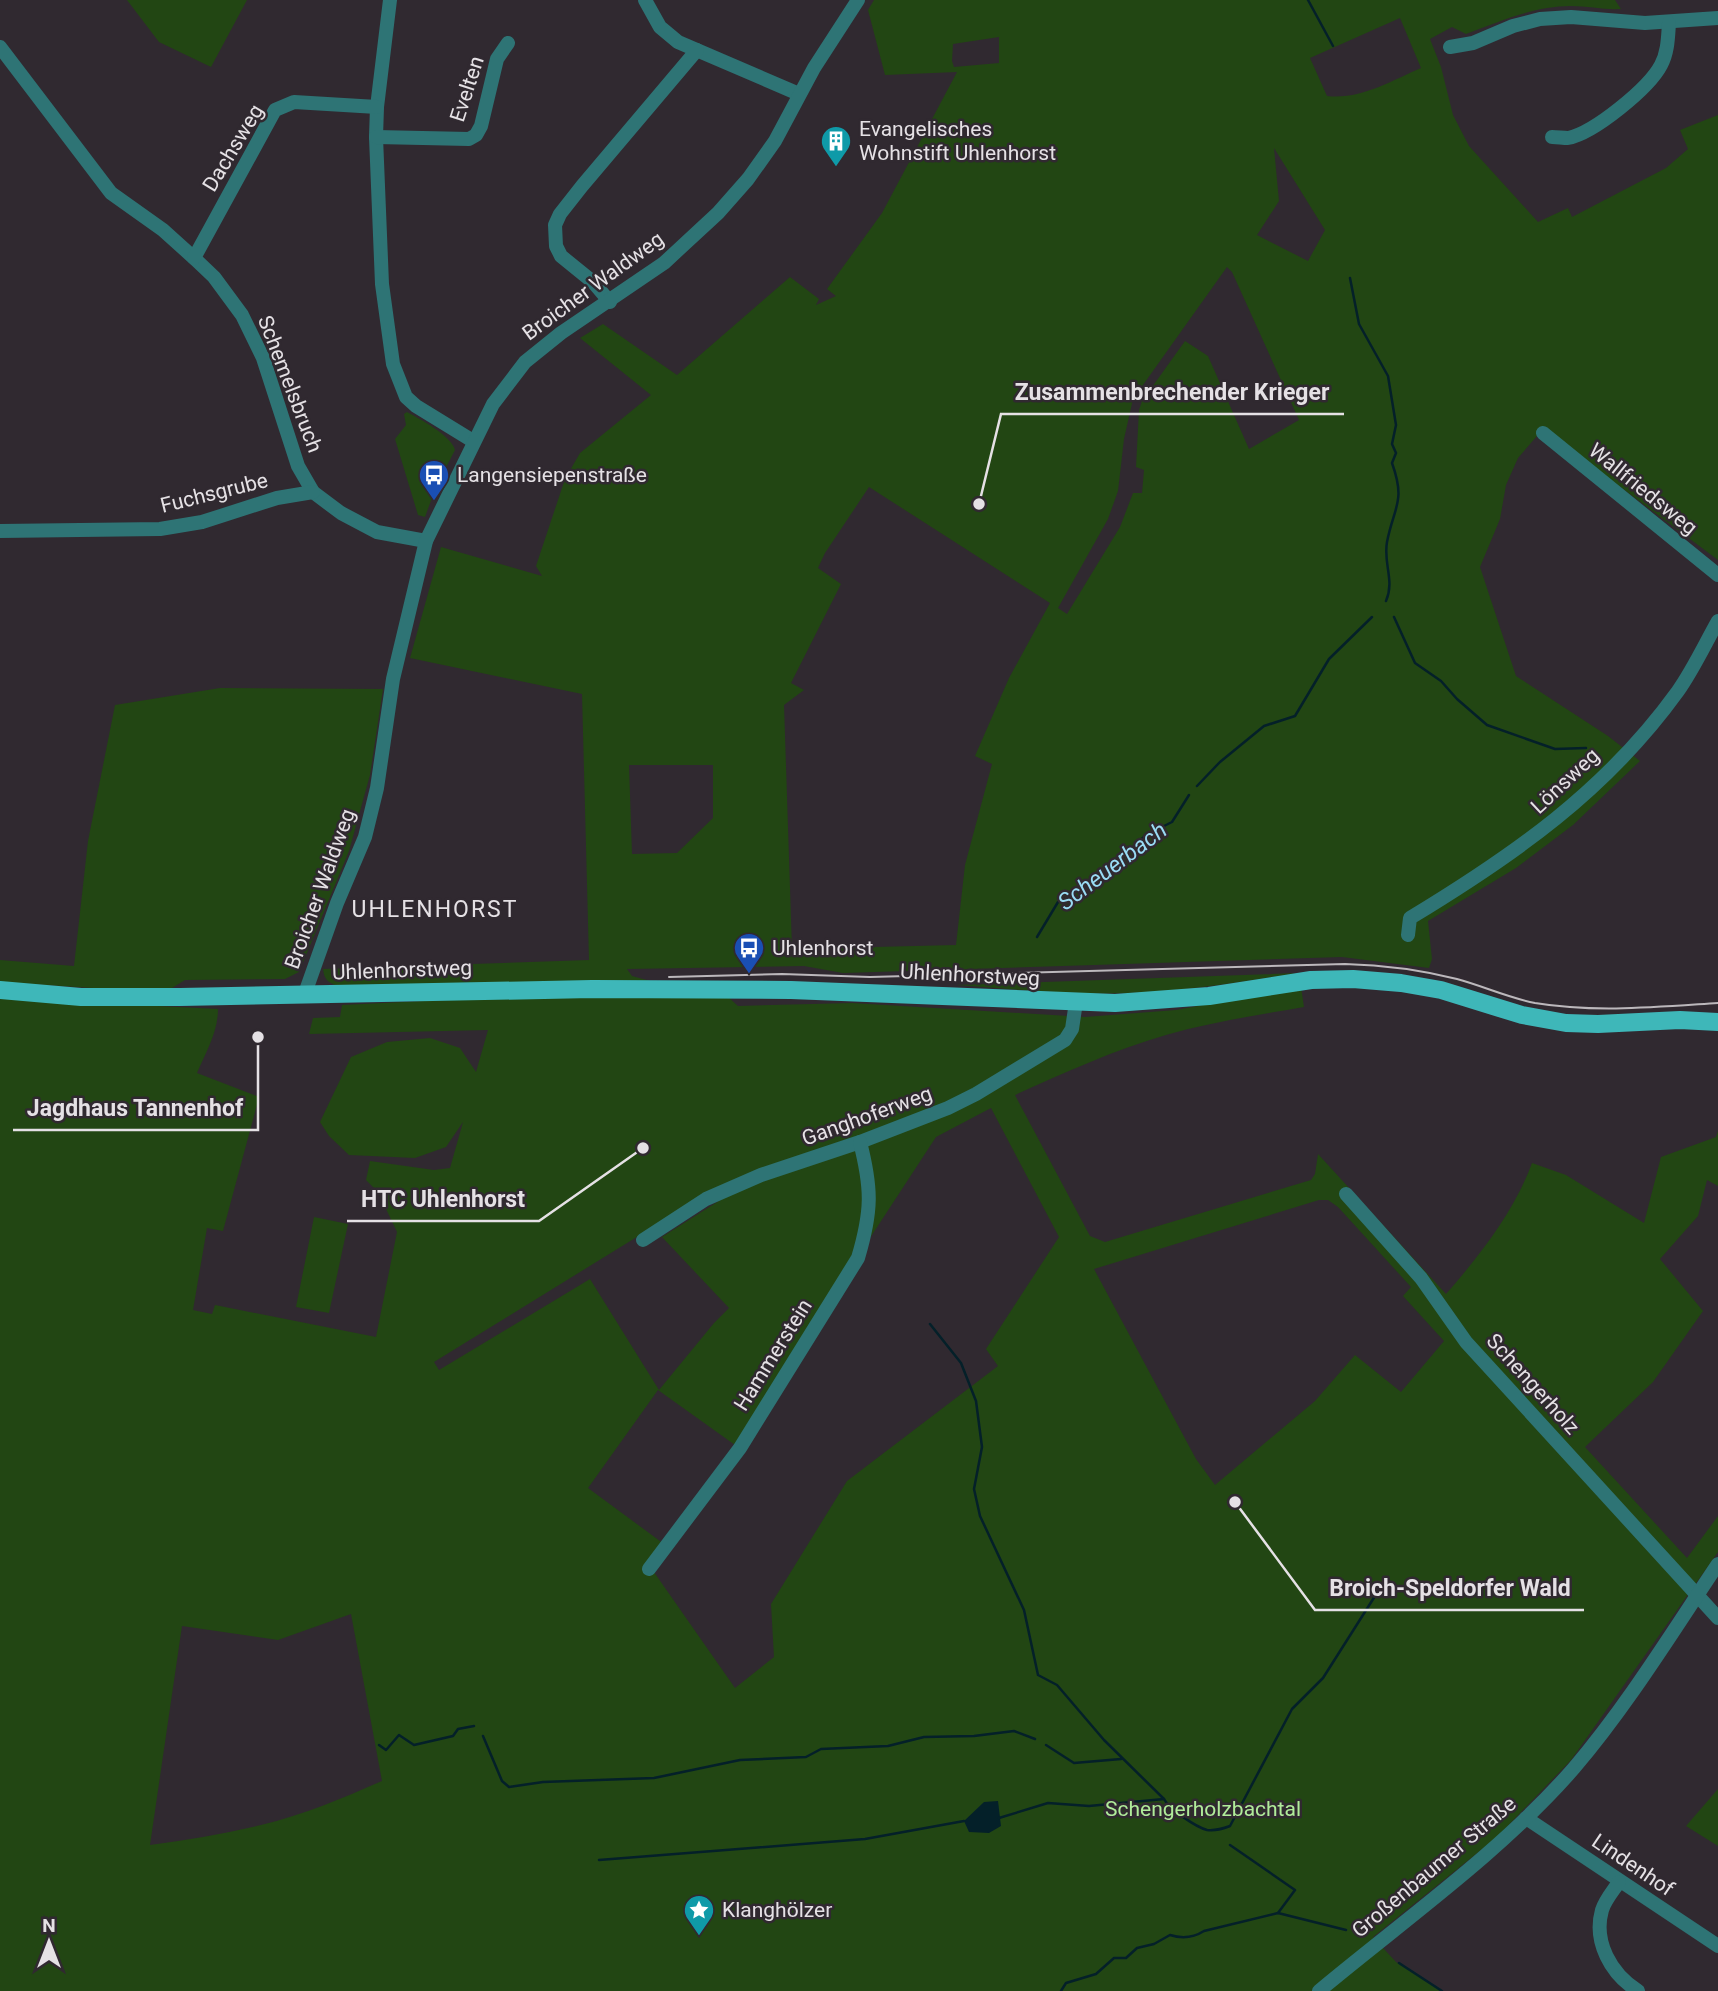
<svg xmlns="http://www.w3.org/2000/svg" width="1718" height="1991" viewBox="0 0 1718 1991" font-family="Roboto,sans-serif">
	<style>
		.green { fill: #224613; fill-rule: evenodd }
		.water { fill: #042029 }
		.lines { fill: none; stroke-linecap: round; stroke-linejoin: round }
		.stream { stroke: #042029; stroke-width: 2.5 }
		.minor { stroke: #2e7475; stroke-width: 14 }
		.major { stroke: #3eb7b9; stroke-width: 18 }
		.tram { stroke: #bcb8bc; stroke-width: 2 }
		.labels { text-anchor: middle; stroke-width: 5; stroke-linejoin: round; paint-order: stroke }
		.street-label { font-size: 21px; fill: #e5e1e5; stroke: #302930 }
		.poi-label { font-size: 21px; fill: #e5e1e5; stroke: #302930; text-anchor: start }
		.park-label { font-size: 21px; fill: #b0ec9a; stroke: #302930 }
		.water-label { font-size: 23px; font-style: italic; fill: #99dbf4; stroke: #302930 }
		.neighbourhood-label { font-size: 23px; letter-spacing: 2px; fill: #e5e1e5; stroke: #302930 }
		.leader { fill: none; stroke: #e5e1e5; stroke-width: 2.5 }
		.callout-dot { fill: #e5e1e5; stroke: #302930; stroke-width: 2.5 }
		.callout-label { font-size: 23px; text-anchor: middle; font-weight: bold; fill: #e5e1e5; stroke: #302930; stroke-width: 5; stroke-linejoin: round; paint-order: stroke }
	</style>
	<rect width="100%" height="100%" fill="#302930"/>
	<g class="green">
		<path d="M127,0h120l-36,67 -52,-25z"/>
		<path d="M874,0h741l6,9c-17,1 -33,-3 -50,-3 -37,0 -70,15 -105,28l-14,-7 -22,12 11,28 12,48 16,31 69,76 30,-14 4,9 94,-49 22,-19 -8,-19 38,-15v445l-175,-131 -25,29 -12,27 -6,34 -20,48 36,109 92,60 32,25 -67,64 -57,43 -88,53 4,38 -3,9 -87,-11 -499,16 -39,-7 -177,3 5,7 22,6 -319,3c-8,-3 -11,-7 -12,-16l266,-9 -7,-266 -172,-36 31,-111 101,29 -6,-10 29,-87 15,-26 71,-58 -71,-57 23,-14 74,51 113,-98 29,22 -3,6 20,-9 -9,-7 55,-76 75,-141 -72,3 -17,-65zM1400,18l21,50c-30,13 -61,32 -94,28l-17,-38zM999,37v26l-45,4 -2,-6 1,-17zM1274,148l51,82 -17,31 -51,-26 22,-34zM1227,267l5,5 67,148 -50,29 -41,-93 -23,-15 -43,60 -3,9 -3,57 8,3 -2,23h-9l-13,34 -53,87 -9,-6 50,-89 10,-28 6,-52 9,-40zM869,487l181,116 -41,75 -34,78 17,8 -27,101 -9,80 -164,4 -8,-244 20,-15 -13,-7 50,-99 -23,-16 7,-15zM629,765h84v53l-36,35 -45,1z"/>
		<path d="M407,412c13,7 45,24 48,38l-19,37 -11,30 -7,-2 -23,-76 11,-14 -2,-11z"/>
		<path d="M220,688l163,1 -13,86 -21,76 -50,121 -14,7 -100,1 -13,8 -64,1 -108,-7v-22l74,6 14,-125 27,-136z"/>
		<path d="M1297,973c-56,9 -113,18 -170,20 -57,2 -114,-4 -171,-8z"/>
		<path d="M1301,987l3,20c-46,8 -93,15 -138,28 -52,15 -102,38 -151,60l75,141 15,6 206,-62 4,-6 3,-20 128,140c34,-39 68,-82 86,-131l34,12 78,48 17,-66 55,-20 2,-6v55l-11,-6 -9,36 -38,43 43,52 -50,71 -68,65 102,111 31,-42v36l-147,208 -74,77 -124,100 23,25 45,29h-1441v-993l218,11c0,23 -12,43 -21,64l62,24 -36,134 -16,-3 -14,82 19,4 3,-9 161,32 21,-105 -19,-40 -12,-12 4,-19 64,9 16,-2 13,-46 -17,25 -31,11 -66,-3 -20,-19 -9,-14 31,-65 36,-15 43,-4 30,10 16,24 12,-42 -179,4 4,-16 27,-1 2,-12 165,-8 220,-1 11,10 114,-3 233,14 91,-7zM991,1108l68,129 -73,112 12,17 -151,115 -76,123 3,53 -39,31 -86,-123 15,-21 -76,-56 70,-98 77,55 120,-193 15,-14 66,-101zM705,1195l17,4 -60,38 67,71 -15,15 -55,67 -69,-111 -151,91 -5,-8zM1319,1200h9l10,7 73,80 -8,9 41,45 -43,51 -46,-37 -40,46 -100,84 -19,-26 -102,-190zM351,1614l31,167c-39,17 -79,34 -121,44 -37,9 -74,15 -111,20l32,-219 96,14z"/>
		<path d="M314,1217l34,7 -19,89 -33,-6z"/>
		<path d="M1718,1789v57l-32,-20z"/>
	</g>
	<path class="water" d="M998,1801l3,25 -12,7 -20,-1 -5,-11 20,-19z"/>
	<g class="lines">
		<g class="stream">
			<path d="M1308,0l25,46"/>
			<path d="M1350,278l9,46 29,52 8,49 -4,19 4,9 -4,10c14,39 2,43 -5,79 -4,22 8,38 -1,59"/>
			<path d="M1394,617l21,46 26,18 16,18 30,26 68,24 31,-1"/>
			<path d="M1197,786l23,-24 44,-36 31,-10 34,-57 43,-42"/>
			<path d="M1037,937l21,-35 36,-21 23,-18 29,-28 26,-13 17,-27"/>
			<path d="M930,1324l31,39 15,38 6,46 -8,42 6,27 44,94 14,65 19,10 47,55 60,59c5,10 32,28 43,31 9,1 15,-1 23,-4l62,-117 31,-31 59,-93"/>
			<path d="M483,1736l19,45 7,6 34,-5 111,-4 86,-18 66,-3 15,-8 67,-3 36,-9 50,-1 40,-5 21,8"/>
			<path d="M379,1745l7,5 13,-15 15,10 39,-9 5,-7 16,-3"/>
			<path d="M1046,1745l28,18 47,-4"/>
			<path d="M999,1818l49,-15 41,3 75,-7"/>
			<path d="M1230,1845l65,45 -17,23"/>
			<path d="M599,1860l266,-21 99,-18"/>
			<path d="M1399,1963l43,28"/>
			<path d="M1061,1991l5,-8 30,-9 18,-16h12l11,-10 17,-4 16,-9c13,4 23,3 34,-4l74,-18 68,17"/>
		</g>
		<g class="minor">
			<path d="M390,0l-13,107 -1,30 6,147 11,80 13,33 10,9 57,35"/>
			<path d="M645,0l15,27 18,15 121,52"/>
			<path d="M0,47l111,146 52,37 31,28 20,19 28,38 21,43 35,108 15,26 28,21 36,19 49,9"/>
			<path d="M1450,47l23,-4 40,-17 27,-7 31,-2 74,6 73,-5"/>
			<path d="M376,137l93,2 7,-4 5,-9 16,-67 11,-16"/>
			<path d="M1552,137c5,0 11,1 16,1 26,-5 81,-50 93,-73 7,-13 7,-28 8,-42"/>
			<path d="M194,258l81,-148 19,-8 83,5"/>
			<path d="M610,302l-17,-20 -32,-26 -5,-10 -1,-21 5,-11 22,-28 115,-136"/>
			<path d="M1543,433l175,142"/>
			<path d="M0,531l160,-2 42,-7 75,-24 36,-6"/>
			<path d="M1408,935l2,-17c104,-63 196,-127 268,-227 15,-21 27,-47 40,-70"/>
			<path d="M304,996l33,-93 28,-66 12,-49 16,-109 33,-138 67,-137 32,-42 36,-29 103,-70 54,-50 30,-34 27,-38 39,-73 44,-68"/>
			<path d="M1346,1194l75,84 45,64 252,276"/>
			<path d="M643,1240l63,-41 55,-24 99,-33 88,-34 28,-14 89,-54 7,-11 4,-27"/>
			<path d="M649,1569l91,-121 118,-190c14,-47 14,-69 2,-116"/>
			<path d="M1526,1818l192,128"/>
			<path d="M1619,1882c-6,9 -14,18 -17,28 -9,32 9,64 36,81"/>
			<path d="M1319,1991c85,-71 182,-139 255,-223 53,-62 99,-137 144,-204"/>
		</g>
		<path class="major" d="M0,990l81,7h99l412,-8 199,1 324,13 94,-7 102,-16 42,-1 48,4 40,7 81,25 44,8 32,1 82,-4 38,2"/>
		<path class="tram" d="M669,977l113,-3 88,3 475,-13c38,1 76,6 112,15 26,7 52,19 78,24 60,10 122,4 183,0"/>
	</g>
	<defs>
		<g id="building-pin" transform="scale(1.575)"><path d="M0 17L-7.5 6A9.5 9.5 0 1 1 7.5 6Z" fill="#0f9aa8" stroke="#302930"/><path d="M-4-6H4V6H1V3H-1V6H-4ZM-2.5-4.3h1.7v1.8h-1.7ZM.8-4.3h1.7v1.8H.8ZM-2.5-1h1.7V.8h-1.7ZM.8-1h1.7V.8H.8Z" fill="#fff"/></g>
		<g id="bus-pin" transform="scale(1.575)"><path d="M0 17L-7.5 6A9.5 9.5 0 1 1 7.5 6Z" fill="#1a4fb4" stroke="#302930"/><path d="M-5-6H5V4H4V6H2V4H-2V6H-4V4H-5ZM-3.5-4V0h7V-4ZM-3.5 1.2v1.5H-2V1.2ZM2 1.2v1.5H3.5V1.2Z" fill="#fff"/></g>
		<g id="sight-pin" transform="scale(1.575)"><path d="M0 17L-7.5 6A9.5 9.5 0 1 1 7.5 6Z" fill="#0f9aa8" stroke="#302930"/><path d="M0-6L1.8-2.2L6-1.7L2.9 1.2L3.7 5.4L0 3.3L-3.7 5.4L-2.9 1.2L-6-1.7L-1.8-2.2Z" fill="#fff"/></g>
	</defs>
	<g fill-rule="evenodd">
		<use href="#building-pin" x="836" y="141"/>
		<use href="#bus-pin" x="434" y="475"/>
		<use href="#bus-pin" x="749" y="948"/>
		<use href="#sight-pin" x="699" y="1910"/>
	</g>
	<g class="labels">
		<g class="street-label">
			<text transform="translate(467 89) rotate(-72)" y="7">Evelten</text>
			<text transform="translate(233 148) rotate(-59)" y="7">Dachsweg</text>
			<text transform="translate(593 286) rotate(-36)" y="7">Broicher Waldweg</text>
			<text transform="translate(290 384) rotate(69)" y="7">Schemelsbruch</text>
			<text transform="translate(1643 489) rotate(39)" y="7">Wallfriedsweg</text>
			<text transform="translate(214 493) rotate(-14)" y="7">Fuchsgrube</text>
			<text transform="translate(1565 781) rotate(-43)" y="7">Lönsweg</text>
			<text transform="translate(320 889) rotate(-70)" y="7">Broicher Waldweg</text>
			<text transform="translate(402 970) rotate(-2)" y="7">Uhlenhorstweg</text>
			<text transform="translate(970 975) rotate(3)" y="7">Uhlenhorstweg</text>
			<text transform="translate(867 1116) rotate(-20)" y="7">Ganghoferweg</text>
			<text transform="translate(773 1355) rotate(-58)" y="7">Hammerstein</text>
			<text transform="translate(1533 1384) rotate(48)" y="7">Schengerholz</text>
			<text transform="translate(1633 1865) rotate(34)" y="7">Lindenhof</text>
			<text transform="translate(1434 1867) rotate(-40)" y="7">Großenbaumer Straße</text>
		</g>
		<g class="poi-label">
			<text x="859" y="136">Evangelisches<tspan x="859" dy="24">Wohnstift Uhlenhorst</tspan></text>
			<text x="457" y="482">Langensiepenstraße</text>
			<text x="772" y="955">Uhlenhorst</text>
			<text x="722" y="1917">Klanghölzer</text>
		</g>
		<g class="park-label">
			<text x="1203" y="1816">Schengerholzbachtal</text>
		</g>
		<g class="water-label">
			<text transform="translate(1112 866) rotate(-37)" y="8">Scheuerbach</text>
		</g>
		<g class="neighbourhood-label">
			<text x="435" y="917">UHLENHORST</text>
		</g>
	</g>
	<path class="leader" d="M979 504L1001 414H1344M258 1037L258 1130H13M643 1148L539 1221H347M1235 1502L1315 1610H1584"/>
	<g class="callout-dot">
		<circle cx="979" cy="504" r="7"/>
		<circle cx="258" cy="1037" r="7"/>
		<circle cx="643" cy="1148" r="7"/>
		<circle cx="1235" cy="1502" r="7"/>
	</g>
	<g class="callout-label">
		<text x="1172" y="400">Zusammenbrechender Krieger</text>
		<text x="135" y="1116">Jagdhaus Tannenhof</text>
		<text x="443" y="1207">HTC Uhlenhorst</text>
		<text x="1450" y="1596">Broich-Speldorfer Wald</text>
	</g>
	<g transform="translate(49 1942)" stroke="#302930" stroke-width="5" paint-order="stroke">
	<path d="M0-5L12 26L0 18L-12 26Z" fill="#e5e1e5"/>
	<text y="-10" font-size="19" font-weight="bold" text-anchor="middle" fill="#e5e1e5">N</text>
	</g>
</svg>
